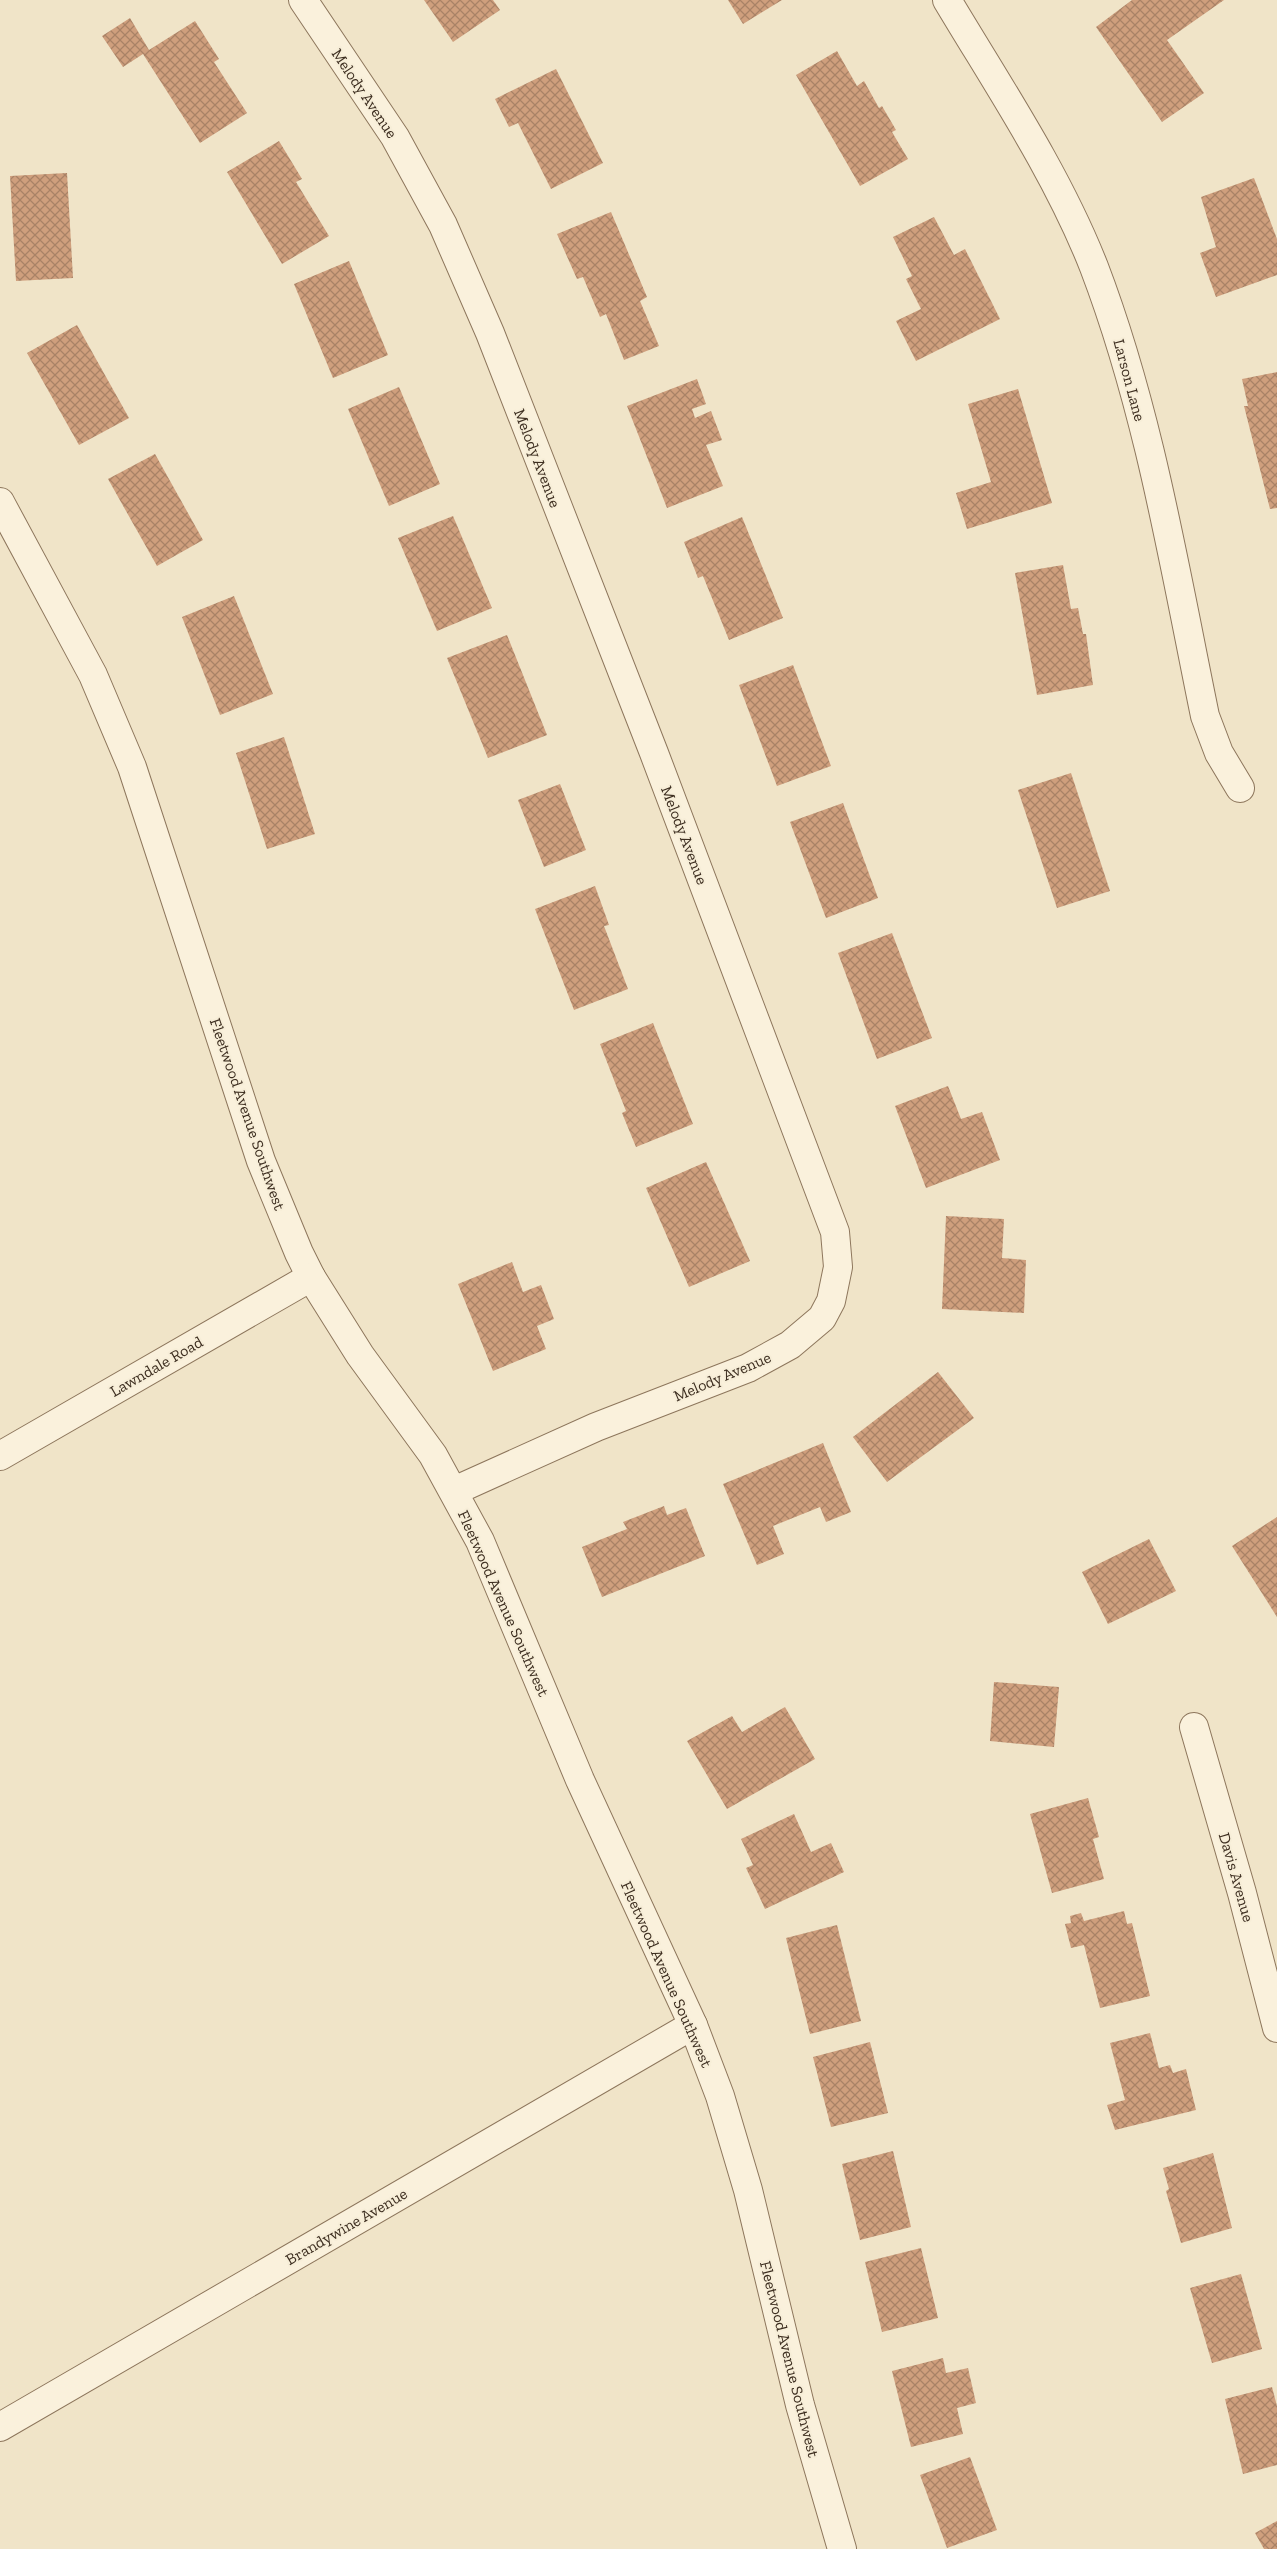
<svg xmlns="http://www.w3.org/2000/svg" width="1277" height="2549" viewBox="0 0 1277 2549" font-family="'Zilla Slab',serif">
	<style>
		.building { fill: url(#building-cross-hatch) }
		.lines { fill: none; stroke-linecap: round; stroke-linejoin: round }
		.minor-casing { stroke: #8d765c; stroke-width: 30 }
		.minor { stroke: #faf1dc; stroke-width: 28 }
		.labels { text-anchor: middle; stroke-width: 4; stroke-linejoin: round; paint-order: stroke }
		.street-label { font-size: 16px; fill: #3d2e20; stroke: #f7eed8 }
	</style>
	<defs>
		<pattern id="building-cross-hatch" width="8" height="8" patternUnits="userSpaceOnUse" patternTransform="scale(1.25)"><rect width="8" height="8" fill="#cf9f7d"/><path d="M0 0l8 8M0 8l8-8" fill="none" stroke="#a98266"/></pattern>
	</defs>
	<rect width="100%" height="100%" fill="#f0e4c8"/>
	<g class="building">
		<path d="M424,0h69l7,10 -47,32z"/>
		<path d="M728,0h54l-39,24z"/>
		<path d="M1132,0h92l-57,40 37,53 -42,29 -66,-95z"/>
		<path d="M130,18l19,32 46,-29 24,38 -5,3 33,51 -47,30 -57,-89 -20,13 -21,-31z"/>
		<path d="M837,51l20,35 7,-5 15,27 3,-2 14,24 -4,2 16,27 -48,27 -64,-111z"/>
		<path d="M556,69l47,94 -52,26 -33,-66 -9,4 -14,-28z"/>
		<path d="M279,141l23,38 -6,3 33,54 -47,28 -55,-92z"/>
		<path d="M67,173l6,105 -57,3 -6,-105z"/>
		<path d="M1254,178l23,61v36l-61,22 -16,-44 16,-6 -15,-50z"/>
		<path d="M611,212l36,85 -7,4 19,45 -35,14 -18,-46 -6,3 -17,-40 -6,2 -20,-45z"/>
		<path d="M934,217l20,38 11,-6 35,70 -84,42 -20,-40 25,-12 -15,-30 6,-3 -19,-39z"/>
		<path d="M349,261l39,94 -55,23 -39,-94z"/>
		<path d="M77,325l52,93 -50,27 -52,-92z"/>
		<path d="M1277,372v136l-7,1 -26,-103h4l-6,-27z"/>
		<path d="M697,379l9,25 -14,5 3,9 16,-7 11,29 -16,5 17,41 -56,22 -40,-102z"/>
		<path d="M399,387l41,97 -51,22 -41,-97z"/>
		<path d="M1018,389l34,114 -85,26 -11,-36 35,-11 -23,-78z"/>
		<path d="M155,454l48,86 -46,26 -49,-87z"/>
		<path d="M453,516l39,92 -55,23 -39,-93z"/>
		<path d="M742,517l41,101 -54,22 -26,-64 -5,2 -14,-36z"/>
		<path d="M1063,565l8,44 7,-1 5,26h3l7,51 -56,10 -22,-122z"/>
		<path d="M234,596l39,98 -53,21 -38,-98z"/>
		<path d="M507,635l40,100 -59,23 -41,-100z"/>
		<path d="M793,665l38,101 -54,20 -38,-101z"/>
		<path d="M284,737l31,97 -48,15 -31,-96z"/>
		<path d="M1071,773l39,118 -53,17 -39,-118z"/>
		<path d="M560,784l26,66 -42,17 -26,-67z"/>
		<path d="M843,803l35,95 -52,20 -36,-96z"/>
		<path d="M595,886l14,39 -5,1 24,63 -54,21 -39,-101z"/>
		<path d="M892,933l40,105 -55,21 -39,-106z"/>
		<path d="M653,1023l40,101 -57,23 -14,-34 4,-2 -26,-67z"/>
		<path d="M948,1086l13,33 21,-7 18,48 -74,28 -31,-82z"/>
		<path d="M706,1162l44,99 -61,26 -43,-99z"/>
		<path d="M946,1216l58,3 -2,39 24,2 -2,53 -82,-4z"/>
		<path d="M512,1262l11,30 18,-7 13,34 -17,7 9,23 -53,22 -35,-87z"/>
		<path d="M938,1372l36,46 -87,64 -34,-45z"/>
		<path d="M823,1443l28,69 -25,10 -6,-15 -47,19 11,28 -27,11 -34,-81z"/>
		<path d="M664,1506l3,9 19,-7 19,48 -103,41 -20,-50 45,-18 -4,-7z"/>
		<path d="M1277,1517v100l-45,-71z"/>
		<path d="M1149,1539l27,52 -68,33 -26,-52z"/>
		<path d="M994,1682l65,5 -5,60 -64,-6z"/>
		<path d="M785,1707l30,52 -88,50 -40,-68 45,-25 10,16z"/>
		<path d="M1088,1798l11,39 -6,2 11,40 -52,14 -22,-79z"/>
		<path d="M794,1814l17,38 20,-9 13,29 -79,37 -19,-41 7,-3 -12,-26z"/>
		<path d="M1124,1911l3,13 5,-1 18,73 -50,12 -16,-63 -13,3 -6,-24 6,-1 -1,-7 11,-3 3,8z"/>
		<path d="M837,1925l24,96 -51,13 -24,-96z"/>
		<path d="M1150,2033l9,35 11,-3 3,8 13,-4 10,41 -81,20 -8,-25 18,-5 -15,-57z"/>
		<path d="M870,2042l18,71 -57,14 -18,-70z"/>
		<path d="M893,2151l18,76 -51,13 -18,-76z"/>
		<path d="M1213,2153l19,75 -51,15 -15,-52 3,-2 -6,-21z"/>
		<path d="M921,2248l17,70 -56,14 -17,-70z"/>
		<path d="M1241,2274l21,75 -50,14 -22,-75z"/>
		<path d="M943,2358l3,15 22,-5 8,35 -19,5 6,26 -52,13 -19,-76z"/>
		<path d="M1272,2387l5,19v59l-34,9 -18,-75z"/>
		<path d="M970,2457l27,73 -50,18 -27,-73z"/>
		<path d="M1277,2521v28h-13l-9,-16z"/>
	</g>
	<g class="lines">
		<g class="minor-casing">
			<g id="minor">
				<path d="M303,0l92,137 48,88 47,108 164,420 181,479 3,35 -7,34 -9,17 -32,27 -42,23 -152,59 -142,64"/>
				<path d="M947,0c52,87 110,173 147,267 55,144 80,298 111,449l14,37 21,35"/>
				<path d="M0,502l93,173 39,92 129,394 38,92 12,24 49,78 73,100 47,86 100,239 113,245 27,71 28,94 52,215 42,144"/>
				<path d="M0,1456l311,-179"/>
				<path d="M1194,1727l48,166 35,135"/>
				<path d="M0,2427l693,-402"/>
			</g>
		</g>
		<use href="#minor" class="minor"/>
	</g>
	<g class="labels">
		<g class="street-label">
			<text transform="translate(365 93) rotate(56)" y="6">Melody Avenue</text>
			<text transform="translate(1130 380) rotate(75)" y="6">Larson Lane</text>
			<text transform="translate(538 458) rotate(69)" y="6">Melody Avenue</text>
			<text transform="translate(685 835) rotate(69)" y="6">Melody Avenue</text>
			<text transform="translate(248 1114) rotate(71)" y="6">Fleetwood Avenue Southwest</text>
			<text transform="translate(156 1366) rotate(-30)" y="6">Lawndale Road</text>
			<text transform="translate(722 1376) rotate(-23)" y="6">Melody Avenue</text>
			<text transform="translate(504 1603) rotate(66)" y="6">Fleetwood Avenue Southwest</text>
			<text transform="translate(1237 1877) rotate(74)" y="6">Davis Avenue</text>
			<text transform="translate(667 1974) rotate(66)" y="6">Fleetwood Avenue Southwest</text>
			<text transform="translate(346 2226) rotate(-30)" y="6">Brandywine Avenue</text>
			<text transform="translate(790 2359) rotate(76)" y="6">Fleetwood Avenue Southwest</text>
		</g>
	</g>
</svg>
